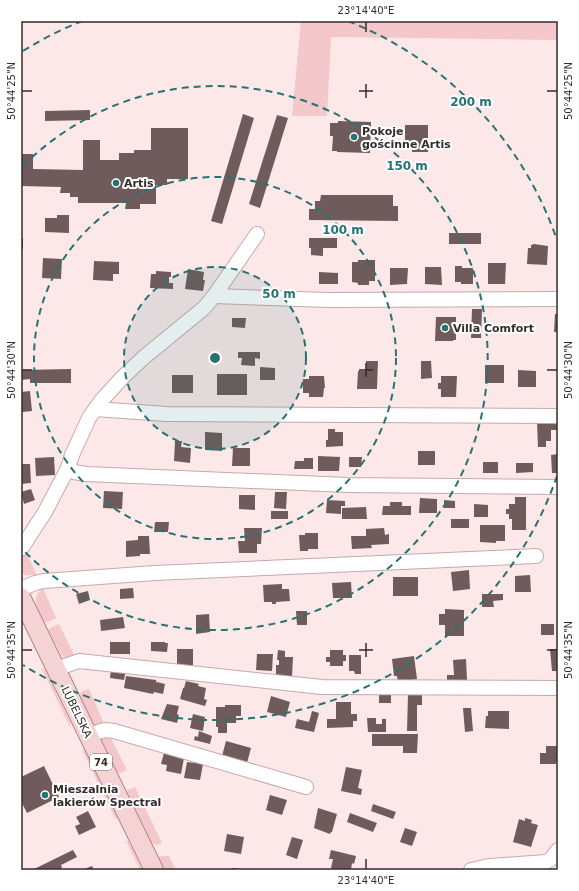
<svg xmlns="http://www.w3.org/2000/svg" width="579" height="891" viewBox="0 0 579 891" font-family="'DejaVu Sans',sans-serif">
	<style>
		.green { fill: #f4c7ca }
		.building { fill: #705b5c }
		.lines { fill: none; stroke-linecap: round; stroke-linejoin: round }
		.minor-casing { stroke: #c3abac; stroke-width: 16 }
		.major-casing { stroke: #ae8587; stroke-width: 20 }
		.minor { stroke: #fff; stroke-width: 14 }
		.major { stroke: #f5d3d5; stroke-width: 18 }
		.ticks { fill: none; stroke: #342b2b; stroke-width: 1.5 }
		.ring { fill: none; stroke: #287372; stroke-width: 2; stroke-dasharray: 7 5 }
		.poi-dot { fill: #287372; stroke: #fff; stroke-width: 1.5 }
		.labels { text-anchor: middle; stroke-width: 4; stroke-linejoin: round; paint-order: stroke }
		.shield { fill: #fff; stroke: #716b6b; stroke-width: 1 }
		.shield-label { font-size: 10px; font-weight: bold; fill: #342b2b }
		.poi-label { font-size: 11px; font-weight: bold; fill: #342b2b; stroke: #fff; text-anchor: start }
		.street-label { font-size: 11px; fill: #342b2b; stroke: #fff }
		.centre { fill: #287372; stroke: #fff; stroke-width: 2 }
		.ring-label { font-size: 12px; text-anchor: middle; font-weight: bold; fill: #287372; stroke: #fff; stroke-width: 4; stroke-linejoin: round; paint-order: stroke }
		.neatline { fill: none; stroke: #342b2b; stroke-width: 1.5 }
		.ticks-label { font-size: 10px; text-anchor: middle; fill: #342b2b }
	</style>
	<rect width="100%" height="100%" fill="#fce8e9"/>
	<g class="green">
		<path d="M301,21h257v19l-227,-3 -4,79h-35z"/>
		<path d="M25,550l12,25h-12l-4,-3v-16z"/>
		<path d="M43,588l13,30 -11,5c-6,-12 -16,-25 -2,-35z"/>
		<path d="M59,624l16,33 -7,2 -6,-3 -14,-27z"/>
		<path d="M41,667l4,3 25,52v5z"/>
		<path d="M89,689l16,37h-10l-15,-30 1,-4z"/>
		<path d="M109,734l18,36 -6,3h-3l-17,-35z"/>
		<path d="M82,749l3,2 14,29 -1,3z"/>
		<path d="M135,787l27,56 -6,2 -4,-2 -25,-51 1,-2z"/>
		<path d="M102,791h2l13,26 -1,3z"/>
		<path d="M126,841l3,1 13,28h-2z"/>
		<path d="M162,856h7l7,14h-10l-5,-6 -3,-7z"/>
	</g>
	<g class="building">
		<path d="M90,110v10l-45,1v-10z"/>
		<path d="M243,114l11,4 -32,106 -11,-3z"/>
		<path d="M277,115l11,3 -28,90 -11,-4z"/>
		<path d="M338,121l33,1 -1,31 -33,-1v-1h-5l1,-15h-3v-13h8z"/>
		<path d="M405,125h23v27h-16v-5h-7z"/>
		<path d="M151,128h37v51h-21v6h-11v19h-16v5h-15l1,-6h-48v-6h-8v-4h-10l1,-6 -40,-1v-32h12v15l50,1v-30h17v20h19v-7h15v-3h17z"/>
		<path d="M321,195h72v11h5v15l-89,-1v-11h6v-8h5z"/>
		<path d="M57,215h12v18l-24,-1v-14h12z"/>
		<rect x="449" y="233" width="32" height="11"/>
		<rect x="21" y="238" width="2" height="11"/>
		<path d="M309,238h28v10h-14v8l-12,-1v-7h-2z"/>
		<path d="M534,244l14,2 -1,19 -20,-1 1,-16h3v-3z"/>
		<path d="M43,258l19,1 -1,20 -19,-1z"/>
		<path d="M358,260h17v21h-6v4h-11v-2l-6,-1v-20h6z"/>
		<path d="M94,261l25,1v12h-6v7l-20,-1z"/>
		<path d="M488,263h18l-1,21h-17z"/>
		<path d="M455,266h7v2h11v16h-12v-2h-6z"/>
		<path d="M425,267h16l1,18 -17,-1z"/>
		<path d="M390,268h18l-1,16 -17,1z"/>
		<path d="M188,269l16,3 -1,8h2l-2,11 -18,-2z"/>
		<path d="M156,271l15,1v5h-2v6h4v6l-23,-1 1,-14h5z"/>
		<path d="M319,272l19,1v11h-19z"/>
		<path d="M472,309h10l-1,29h-10z"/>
		<path d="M555,314h3v18h-4z"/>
		<path d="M436,317h20v23h-3v1h-18z"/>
		<path d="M232,318h14l-1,10 -13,-1z"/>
		<path d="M238,352h22v7l-5,-1v8l-14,-1 1,-7h-4z"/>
		<path d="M366,361h12l-1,28h-20l1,-18h8z"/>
		<path d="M421,361h10l1,17 -11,1z"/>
		<rect x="485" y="365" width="19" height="18"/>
		<path d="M260,367l15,1v12h-15z"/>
		<path d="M71,369v14h-41v-4l-9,1v-10z"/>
		<path d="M518,370l18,1v16h-18z"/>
		<rect x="217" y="374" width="30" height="21"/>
		<rect x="172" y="375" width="21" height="18"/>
		<path d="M309,376h15l1,12h-1l-1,9h-14v-4h-6v-14h6z"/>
		<path d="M441,376h16l-1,21h-15v-8h-3v-6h3z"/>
		<path d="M30,391l2,20 -10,1 -1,-20z"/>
		<path d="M537,421h21v9h-7v11h-5v6h-8z"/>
		<path d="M328,429h7v3h8v14l-17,1v-7h2z"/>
		<path d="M205,432l17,1v18l-17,-1z"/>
		<path d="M175,441h7l-1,6 10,1 -1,15 -16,-2z"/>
		<path d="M233,448h17v18h-18z"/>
		<rect x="418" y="451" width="17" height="14"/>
		<path d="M558,454v19h-6l-1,-18z"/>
		<path d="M318,456l22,1 -1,14h-21z"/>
		<path d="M54,457l1,18 -19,1 -1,-18z"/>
		<path d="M349,457h13l-1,10h-12z"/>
		<path d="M304,458h9v11h-19l1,-8h9z"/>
		<rect x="483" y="462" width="15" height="11"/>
		<path d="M516,463h17v9l-17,1z"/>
		<path d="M21,464h9l1,19 -10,1z"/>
		<path d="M31,489l4,11 -11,4 -3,-12z"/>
		<path d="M104,491l19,1 -1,17 -19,-1z"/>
		<path d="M275,492h12l-1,17 -12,-1z"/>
		<path d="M239,495h16v15l-16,-1z"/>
		<path d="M515,497h11v33h-14v-11h-3v-5h-3v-5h3v-5h6z"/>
		<path d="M420,498l17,1v14h-18z"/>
		<path d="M327,500l18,1v5h-4v8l-15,-1z"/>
		<path d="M444,500l11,1v7h-11z"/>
		<path d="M390,502h12v4h9v9h-29l1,-9h7z"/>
		<path d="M474,504l14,1v12h-14z"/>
		<path d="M366,507l1,12h-25v-11z"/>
		<rect x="271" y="511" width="17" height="8"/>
		<rect x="451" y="519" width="18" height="9"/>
		<path d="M155,522h14l-1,10h-14z"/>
		<path d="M480,525h25v16h-9v2l-16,-1z"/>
		<path d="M244,528h18l-1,16h-4v9h-18l-1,-12h7z"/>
		<path d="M384,528l1,7 4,-1v10l-18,1 1,3 -20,1 -1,-13h15v-7z"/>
		<path d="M305,533h13v16h-10v2h-8l-1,-16h6z"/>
		<path d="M138,536h11l1,18h-10v2l-14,1v-16l12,-1z"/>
		<path d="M469,570l1,19 -17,2 -2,-19z"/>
		<path d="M530,575l1,17h-16v-16z"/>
		<rect x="393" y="577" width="25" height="19"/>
		<path d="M351,582l1,16h-19l-1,-15z"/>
		<path d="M282,584v5h7l1,12 -14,1v2h-4v-2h-8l-1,-17z"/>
		<path d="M133,588l1,10 -14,1v-10z"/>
		<path d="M88,591l2,9 -11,4 -3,-10z"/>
		<path d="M482,594h21v6l-10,1 1,6h-12z"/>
		<path d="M445,609l19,1v26h-19v-11h-6v-11h6z"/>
		<path d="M296,611h11v14h-10z"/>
		<path d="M209,614l1,18 -14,2v-19z"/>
		<path d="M123,617l2,11 -24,3 -1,-11z"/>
		<rect x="541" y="624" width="13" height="11"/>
		<rect x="110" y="642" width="20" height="12"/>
		<path d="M151,642h14v1h3l-1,9 -16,-1z"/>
		<rect x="177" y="649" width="16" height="16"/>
		<path d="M550,649h8v22h-6z"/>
		<path d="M278,650l7,1v6h8l-1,20 -16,-1v-11h3v-5h-2z"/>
		<path d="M330,650h13v5h3v6h-3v5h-13v-4h-4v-5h4z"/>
		<path d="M257,654h16l-1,17 -16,-1z"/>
		<path d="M349,655h12v19h-6l-1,-3h-5z"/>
		<path d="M414,656l3,23 -19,3 -1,-6h-3l-2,-17z"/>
		<path d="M466,659l1,21h-20v-5h7l-1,-15z"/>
		<path d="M111,669l15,1 -2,10 -14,-2z"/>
		<path d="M126,676l30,4 1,4v-2l8,2 -2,10 -9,-2 -1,2 -29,-6z"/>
		<path d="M186,681l13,3 -1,2 8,2 -2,11 3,1 -2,6 -25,-7 3,-11h1z"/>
		<rect x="379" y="694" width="12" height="9"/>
		<path d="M408,695h14v10h-5v26h-10z"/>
		<path d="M271,696l19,6 -4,15 -19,-5z"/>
		<path d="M336,702h15v12h6v7h-4v6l-26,1v-9h9z"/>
		<path d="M167,704l12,2 -2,8 2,1 -2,8 -16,-4z"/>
		<path d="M225,705h16v11h-5v7h-9v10h-9v-6h-2v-20h9z"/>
		<path d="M463,708h8l2,23 -8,1z"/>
		<path d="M312,711l7,2 -5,19 -19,-4 2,-9 12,3z"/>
		<path d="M488,711h21v18l-24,-1 1,-12h2z"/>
		<path d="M193,714l12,3 -2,14 -13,-3z"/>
		<path d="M367,718h9v6h6v-5h4v13h-18z"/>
		<path d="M199,731l13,5 -2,8 -16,-4 1,-4 3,1z"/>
		<path d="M372,734h46l-1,19h-14v-7h-31z"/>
		<path d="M226,741l25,7 -4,15 -25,-7z"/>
		<path d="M546,746h12v16h-2v2h-16v-11h6z"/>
		<path d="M164,753l20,5 -3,16 -15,-3 1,-6 -6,-1z"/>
		<path d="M187,762l16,2 -3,16 -16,-2z"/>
		<path d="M44,766l15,31 -32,16 -6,-12v-24z"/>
		<path d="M346,767l16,3 -4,18 4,1 -1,6 -20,-4z"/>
		<path d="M270,795l17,5 -5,15 -16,-5z"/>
		<path d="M373,804l23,8 -3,7 -22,-8z"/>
		<path d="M318,808l19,6 -5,18h-1l-1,2 -16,-6z"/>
		<path d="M88,811l8,16 -17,8 -4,-9 5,-2 -4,-7z"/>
		<path d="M350,813l27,10 -4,9 -26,-10z"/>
		<path d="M525,818l7,2 -1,3 7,2 -7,22 -18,-5 6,-23 6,2z"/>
		<path d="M405,828l12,4 -5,14 -12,-4z"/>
		<path d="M227,834l17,3 -3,17 -17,-3z"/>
		<path d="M292,837l11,3 -6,19 -11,-4z"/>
		<path d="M73,850l4,7 -16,8 1,3 -5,2h-25z"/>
		<path d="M331,850l25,6 -2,8 -2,-1 -1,7h-15l-5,-2 2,-9h-4z"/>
		<path d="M92,866l2,4h-12z"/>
		<path d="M232,868l13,1v1h-13z"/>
	</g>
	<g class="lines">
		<g class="minor-casing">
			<g id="minor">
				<path d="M214,296l114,4 230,-1"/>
				<path d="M95,409l71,5 392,2"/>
				<path d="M68,468l6,4 12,2 262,11 210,2"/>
				<path d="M21,549l24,-37 23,-44 4,-13 17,-37 12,-17 20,-22 22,-21 61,-50 10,-12 43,-62"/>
				<path d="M21,589l14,-6 9,-2 111,-8 381,-17"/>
				<path d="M56,669l23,-8 243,26 236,1"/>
				<path d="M88,735l17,-5 9,1 192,56"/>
				<path d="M471,870l18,-4 57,-4 5,-3 7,-9"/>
			</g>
		</g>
		<g class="major-casing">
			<path id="major" d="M21,597l133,273"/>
		</g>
		<use href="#minor" class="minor"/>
		<use href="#major" class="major"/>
	</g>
	<path class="ticks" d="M366,22v10M366,84v14M22,91h10M359,91h14M547,91h10M366,363v14M22,370h10M359,370h14M547,370h10M366,643v14M22,650h10M359,650h14M547,650h10M366,859v10"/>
	<circle cx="215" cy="358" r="91" fill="#287372" fill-opacity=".12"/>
	<g class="ring">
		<circle cx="215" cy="358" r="91"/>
		<circle cx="215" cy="358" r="181"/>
		<path d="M23 166A272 272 0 1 1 23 550"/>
		<path d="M557 476A362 362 0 0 1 23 665M23 51A362 362 0 0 1 82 21M348 21A362 362 0 0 1 557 240"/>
	</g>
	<g class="poi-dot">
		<circle cx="354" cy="137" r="4"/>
		<circle cx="116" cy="183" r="4"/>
		<circle cx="445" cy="328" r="4"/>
		<circle cx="45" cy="795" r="4"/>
	</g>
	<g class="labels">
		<rect class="shield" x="90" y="754" width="22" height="16" rx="3"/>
		<g class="shield-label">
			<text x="101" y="766">74</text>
		</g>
		<g class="poi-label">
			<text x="362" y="135">Pokoje<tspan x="362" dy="13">gościnne Artis</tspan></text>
			<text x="124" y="187">Artis</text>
			<text x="453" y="332">Villa Comfort</text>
			<text x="53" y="793">Mieszalnia<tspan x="53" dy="13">lakierów Spectral</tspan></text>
		</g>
		<g class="street-label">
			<text transform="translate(77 712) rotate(64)" y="4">LUBELSKA</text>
		</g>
	</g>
	<circle cx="215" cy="358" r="6" class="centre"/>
	<g class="ring-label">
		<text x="471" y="106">200 m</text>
		<text x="407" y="170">150 m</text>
		<text x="343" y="234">100 m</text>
		<text x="279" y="298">50 m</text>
	</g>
	<rect width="579" height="891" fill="none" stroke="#ffffff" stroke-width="44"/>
	<rect x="22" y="22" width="535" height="847" class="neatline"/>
	<g class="ticks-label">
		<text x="366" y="14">23°14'40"E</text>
		<text transform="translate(568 91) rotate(-90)" y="4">50°44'25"N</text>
		<text transform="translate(11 91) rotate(-90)" y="4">50°44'25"N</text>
		<text transform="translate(568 370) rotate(-90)" y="4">50°44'30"N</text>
		<text transform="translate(11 370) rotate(-90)" y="4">50°44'30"N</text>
		<text transform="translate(11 650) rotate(-90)" y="4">50°44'35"N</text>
		<text transform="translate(568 650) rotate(-90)" y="4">50°44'35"N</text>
		<text x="366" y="884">23°14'40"E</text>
	</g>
</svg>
